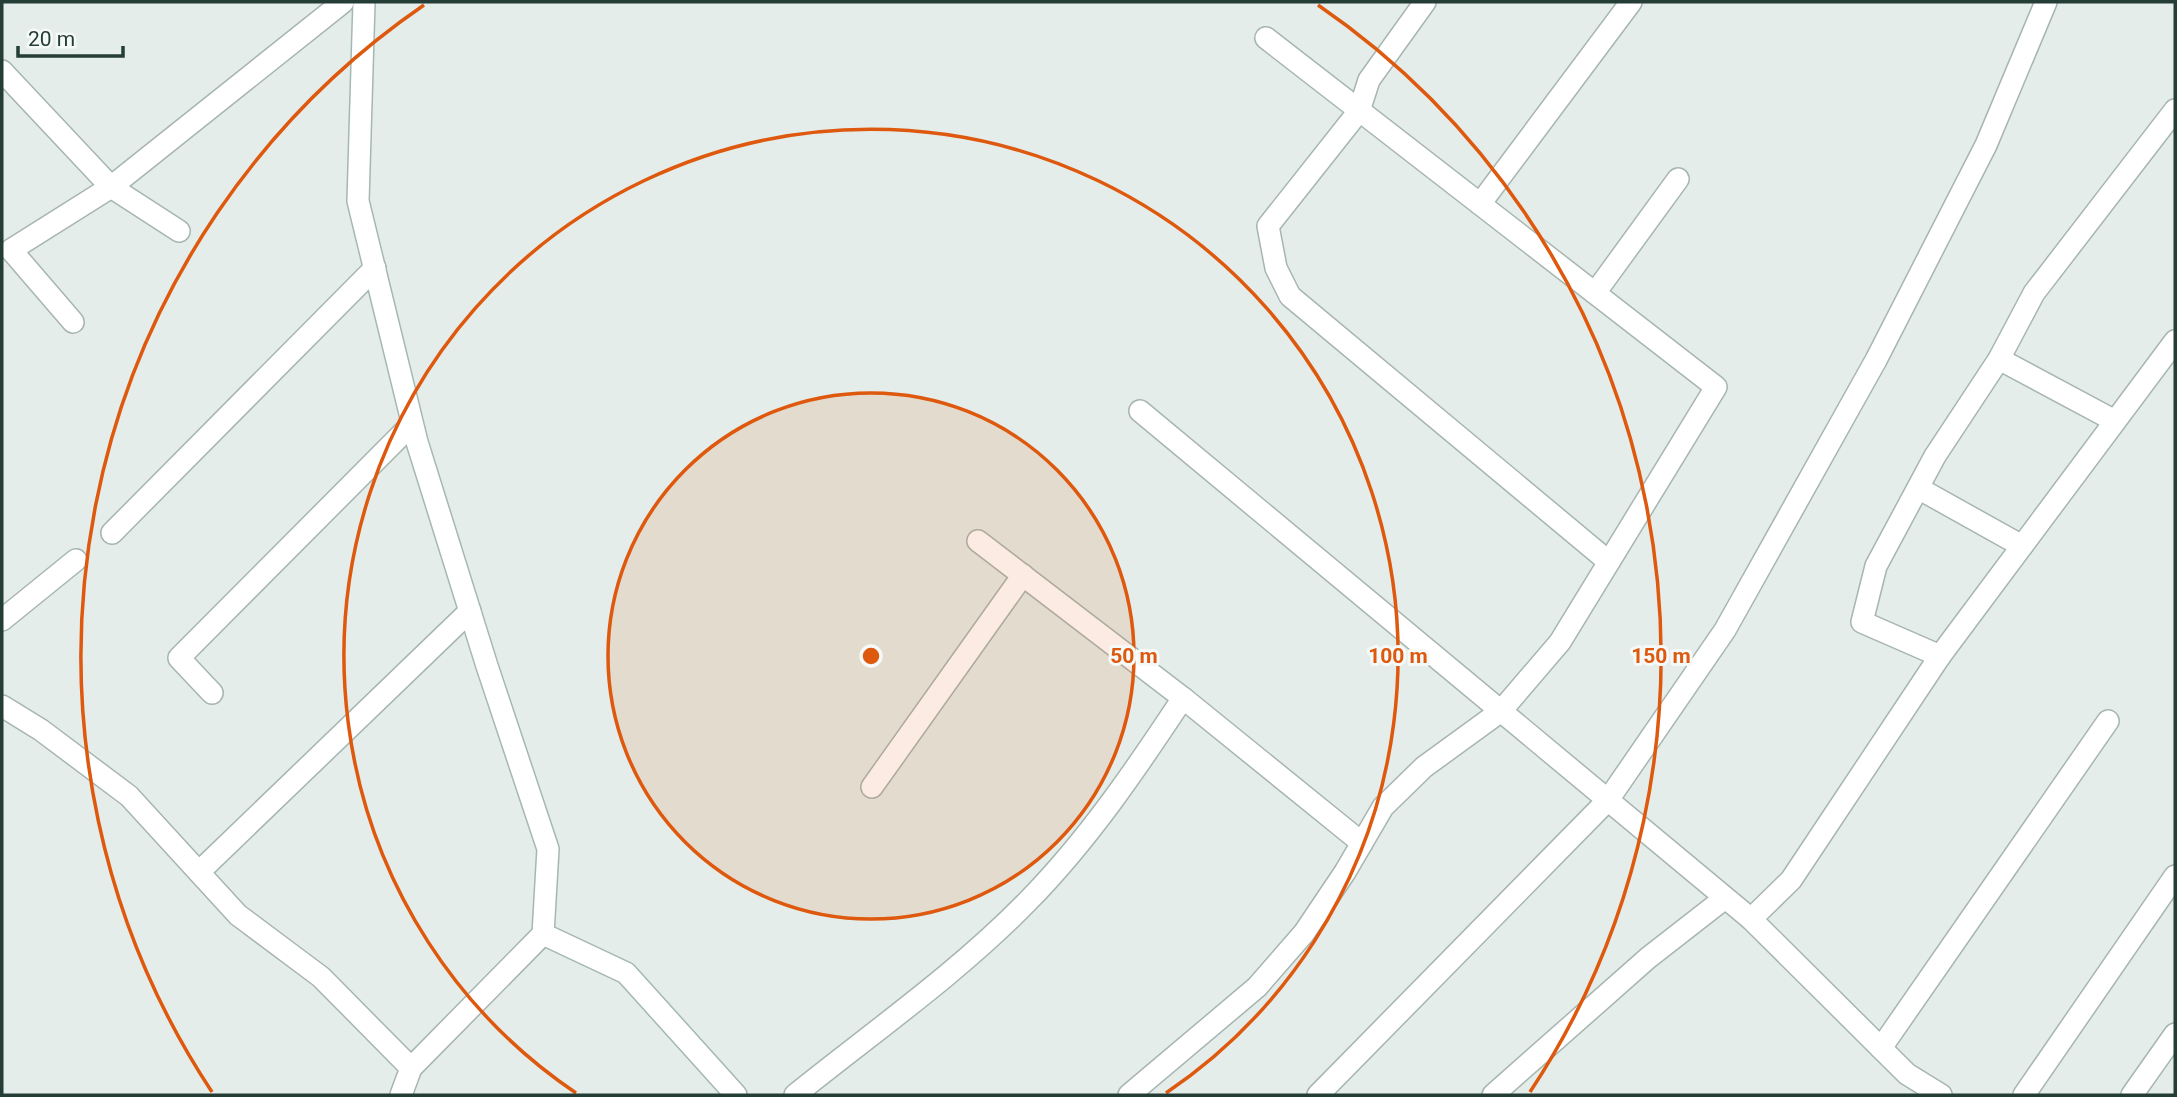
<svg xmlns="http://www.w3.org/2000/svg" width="2177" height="1097" viewBox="0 0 2177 1097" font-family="Roboto,sans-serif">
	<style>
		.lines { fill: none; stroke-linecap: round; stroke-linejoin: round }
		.minor-casing { stroke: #a7b5b0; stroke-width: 24 }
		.secondary-casing { stroke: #a4b8b1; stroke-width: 24 }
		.minor { stroke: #fff; stroke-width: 21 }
		.secondary { stroke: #fff; stroke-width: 21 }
		.ring { fill: none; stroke: #de580e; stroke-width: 3.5 }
		.centre { fill: #de580e; stroke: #f5f9f7; stroke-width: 3.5 }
		.ring-label { font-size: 21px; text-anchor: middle; font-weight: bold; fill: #de580e; stroke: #f5f9f7; stroke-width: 6; stroke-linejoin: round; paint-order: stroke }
	</style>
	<rect width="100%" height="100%" fill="#e4ede9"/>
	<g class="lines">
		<g class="minor-casing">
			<g id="minor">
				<path d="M1425,2l-56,78 -10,31 -91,115 8,42 14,28 319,266"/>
				<path d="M2,71l109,116 68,44"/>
				<path d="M1480,204l151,-202"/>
				<path d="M1595,293l83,-114"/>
				<path d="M73,322l-62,-72 100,-63 232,-185"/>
				<path d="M1999,359l116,62"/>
				<path d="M1140,411l611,508 156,155 34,21"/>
				<path d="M1918,488l104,58"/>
				<path d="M112,533l263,-265"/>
				<path d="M978,541l205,157 179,145"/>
				<path d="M2,620l74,-60"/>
				<path d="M1940,656l-78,-34 14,-56 59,-110 64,-97 35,-66 141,-183"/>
				<path d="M212,693l-33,-35 233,-234"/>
				<path d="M2,706l39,24 88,66 109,119 83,62 90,91"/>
				<path d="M872,787l151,-212"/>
				<path d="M199,872l271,-261"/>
				<path d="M1751,919l40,-39 149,-224 235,-315"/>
				<path d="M1881,1048l227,-327"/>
				<path d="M401,1095l10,-27 132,-134"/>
				<path d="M795,1095c78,-63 163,-122 233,-194 60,-61 108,-132 155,-203"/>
				<path d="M1129,1095l128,-108 47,-54 41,-61 38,-65 41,-40 77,-56 59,-69 156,-255 -450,-349"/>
				<path d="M1318,1095l290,-295 117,-170 151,-270 110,-215 60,-143"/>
				<path d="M1493,1095l155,-137 77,-60"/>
				<path d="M2024,1095l151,-219"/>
				<path d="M2132,1095l43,-61"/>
			</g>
		</g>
		<g class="secondary-casing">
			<path id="secondary" d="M364,2l-6,199 59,241 70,224 61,183 -5,85 83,39 110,122"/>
		</g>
		<use href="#minor" class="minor"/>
		<use href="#secondary" class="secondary"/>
	</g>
	<circle cx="871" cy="656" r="263" fill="#de580e" fill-opacity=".12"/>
	<g class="ring">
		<circle cx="871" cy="656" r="263"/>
		<path d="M576 1093A527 527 0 1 1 1166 1093"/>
		<path d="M212 1092A790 790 0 0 1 424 5M1318 5A790 790 0 0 1 1530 1092"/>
	</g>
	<circle cx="871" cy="656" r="10" class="centre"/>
	<g class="ring-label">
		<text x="1134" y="663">50 m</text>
		<text x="1398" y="663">100 m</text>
		<text x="1661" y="663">150 m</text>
	</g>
	<rect width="2177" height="1097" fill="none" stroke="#253d37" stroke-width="7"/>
	<path d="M18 46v10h105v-10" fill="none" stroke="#253d37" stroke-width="3.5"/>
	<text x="28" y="46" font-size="21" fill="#253d37" stroke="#f5f9f7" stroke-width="5" paint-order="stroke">20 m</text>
</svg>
